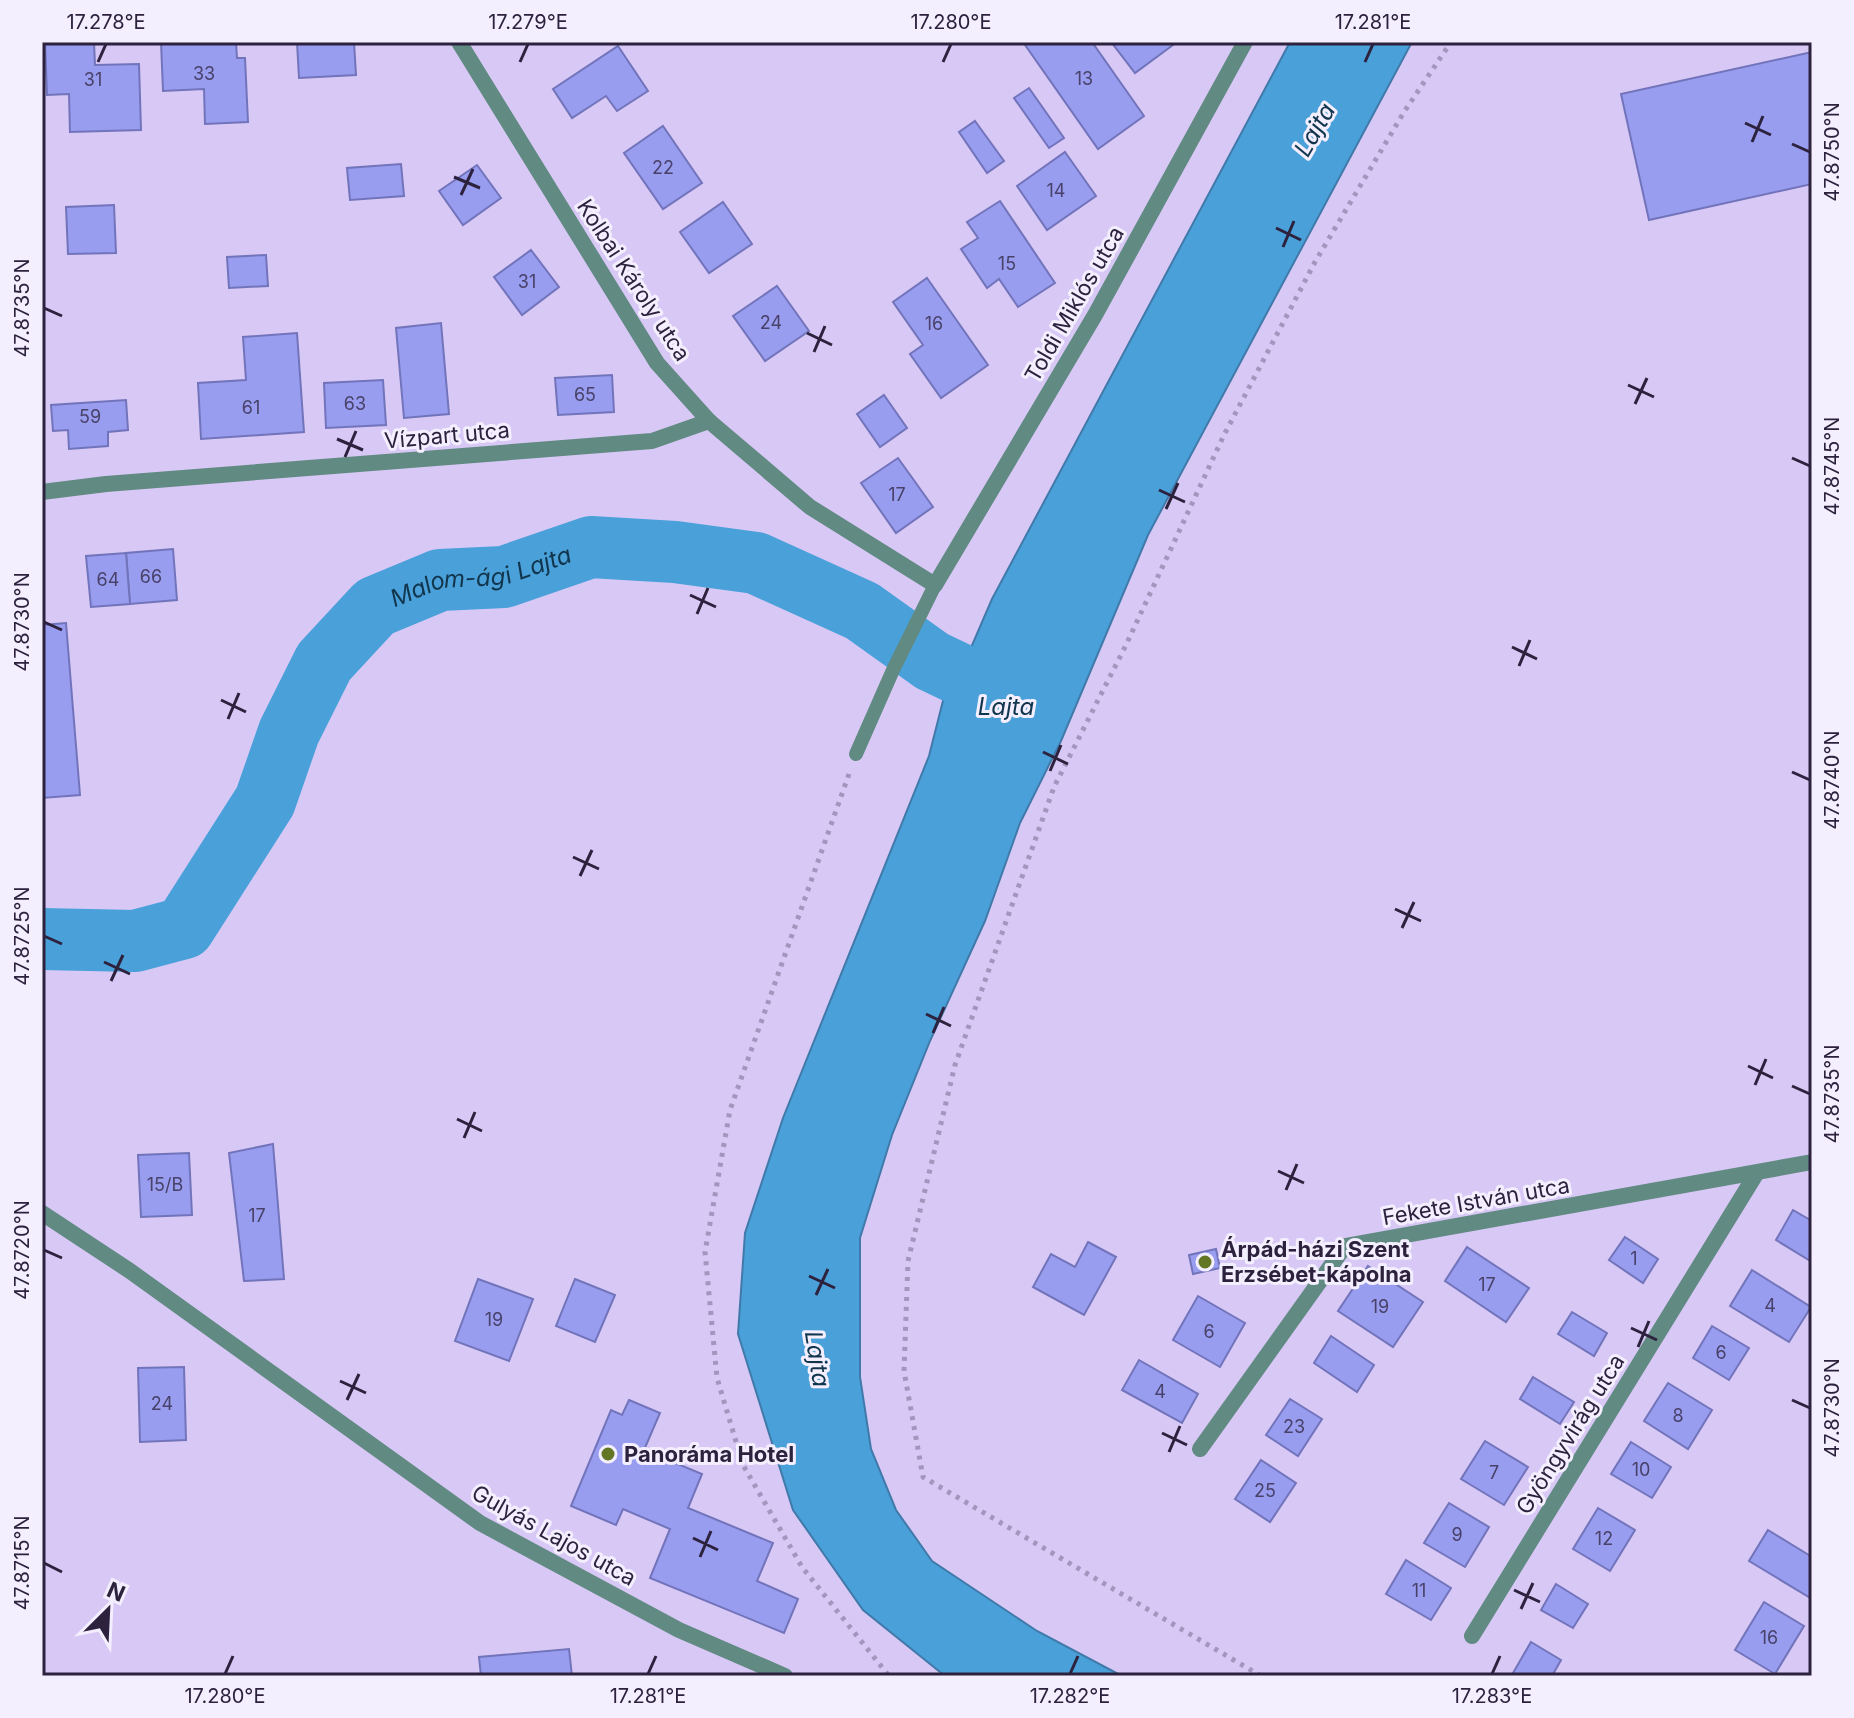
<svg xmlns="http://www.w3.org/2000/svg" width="1854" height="1718" viewBox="0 0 1854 1718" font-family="Inter,sans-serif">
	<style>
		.water { fill: #4aa0d9; stroke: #417aaa; stroke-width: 2 }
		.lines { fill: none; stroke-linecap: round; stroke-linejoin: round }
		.river { stroke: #4aa0d9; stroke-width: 62 }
		.building { fill: #999def; stroke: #7274bb; stroke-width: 2 }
		.path { stroke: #a395bd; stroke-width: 5; stroke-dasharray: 4 6; stroke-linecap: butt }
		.service { stroke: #608a82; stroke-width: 14 }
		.minor { stroke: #608a82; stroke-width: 16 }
		.ticks { fill: none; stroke: #2d223e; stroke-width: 3 }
		.poi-dot { fill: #637624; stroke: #f4effe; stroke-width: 3 }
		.labels { text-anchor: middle; stroke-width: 6; stroke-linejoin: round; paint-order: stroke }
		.number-label { font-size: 18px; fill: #48416a }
		.street-label { font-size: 22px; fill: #2d223e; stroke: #f4effe }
		.poi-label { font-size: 22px; font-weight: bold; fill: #2d223e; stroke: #f4effe; text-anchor: start }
		.water-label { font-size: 24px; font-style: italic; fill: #11354d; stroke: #f4effe }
		.neatline { fill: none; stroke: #2d223e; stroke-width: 3 }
		.ticks-label { font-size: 20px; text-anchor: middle; fill: #2d223e }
	</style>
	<rect width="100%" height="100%" fill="#d8c8f5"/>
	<path class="water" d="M1290,42h122l-264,493 -87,206 -41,82 -35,98 -55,120 -38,94 -32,103v139l11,72 25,61 36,51 105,70 85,45h-177l-82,-66 -70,-100 -55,-176 7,-101 38,-115 146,-362 19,-75 -30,-19 6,-26 43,21 25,-58z"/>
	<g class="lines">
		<path class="river" id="s1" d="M42,939l93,2 49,-13 81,-127 24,-69 35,-70 51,-55 65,-27 64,-3 87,-30 84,5 81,11 106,48 70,50 65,31"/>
	</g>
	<g class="building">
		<path d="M45,42h49l1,23 44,-1 2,66 -71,2 -1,-38 -22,1z"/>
		<path d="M161,42h75l1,16h8l3,64 -43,2 -1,-35 -41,2z"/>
		<path d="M297,42h57l2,33 -57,3z"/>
		<path d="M1023,42h69l52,74 -46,33z"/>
		<path d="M1114,42h63l-42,31 -23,-30z"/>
		<path d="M618,46l30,45 -31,20 -11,-15 -34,22 -19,-29z"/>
		<path d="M1812,52v132l-163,36 -28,-126z"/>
		<path d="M1029,88l35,50 -15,10 -35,-50z"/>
		<path d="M975,121l29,40 -17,12 -28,-41z"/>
		<path d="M663,126l39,57 -39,26 -39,-56z"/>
		<path d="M1065,152l31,44 -49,34 -30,-44z"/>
		<path d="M401,164l3,32 -54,4 -3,-32z"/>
		<path d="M477,165l24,33 -38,27 -24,-34z"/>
		<path d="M1000,201l55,82 -37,24 -19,-28 -12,9 -26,-39 17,-11 -11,-16z"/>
		<path d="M723,202l29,42 -43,29 -29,-41z"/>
		<path d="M114,205l2,48 -48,1 -2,-47z"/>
		<path d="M531,250l28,37 -37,28 -28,-38z"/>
		<path d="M266,255l2,31 -39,2 -2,-31z"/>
		<path d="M927,278l61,87 -47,33 -31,-44 13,-9 -30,-43z"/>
		<path d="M777,286l32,45 -44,30 -32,-45z"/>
		<path d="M441,323l8,91 -45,4 -8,-90z"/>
		<path d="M297,333l7,99 -103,7 -3,-56 48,-3 -3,-43z"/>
		<path d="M612,375l2,37 -56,3 -3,-37z"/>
		<path d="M383,380l3,45 -60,3 -2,-45z"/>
		<path d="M884,395l23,33 -27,19 -23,-33z"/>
		<path d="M126,400l2,30 -20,2v14l-39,3 -1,-19 -15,1 -2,-26z"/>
		<path d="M898,458l35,49 -37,26 -35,-50z"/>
		<path d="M173,549l4,51 -47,4 -4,-51z"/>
		<path d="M126,553l4,51 -39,3 -5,-51z"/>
		<path d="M66,623l14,172 -38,3v-173z"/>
		<path d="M273,1144l11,135 -40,2 -15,-128z"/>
		<path d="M189,1153l3,62 -51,2 -3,-62z"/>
		<path d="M1793,1210l19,11v41l-36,-22z"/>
		<path d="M1625,1237l33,22 -15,24 -34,-23z"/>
		<path d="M1088,1242l28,15 -32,58 -51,-28 18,-33 24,13z"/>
		<path d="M1467,1247l62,41 -23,34 -61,-41z"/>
		<path d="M1216,1249l4,19 -27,6 -4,-19z"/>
		<path d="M1368,1266l55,36 -30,45 -55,-36z"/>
		<path d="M1752,1270l59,37 -22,35 -59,-36z"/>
		<path d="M478,1279l55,20 -24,62 -54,-20z"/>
		<path d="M575,1279l40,16 -20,47 -39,-16z"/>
		<path d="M1198,1296l47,27 -25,44 -47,-27z"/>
		<path d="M1572,1312l35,21 -13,23 -36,-22z"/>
		<path d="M1712,1326l37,22 -20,32 -36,-22z"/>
		<path d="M1331,1336l43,29 -17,27 -43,-29z"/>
		<path d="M1139,1360l59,34 -16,29 -60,-33z"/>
		<path d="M184,1367l2,73 -46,2 -2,-74z"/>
		<path d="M1533,1377l41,25 -14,22 -40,-25z"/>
		<path d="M1668,1383l44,27 -24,39 -44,-28z"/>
		<path d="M1290,1399l32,20 -24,37 -32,-21z"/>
		<path d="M629,1400l31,13 -16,37 58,24 -14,34 85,35 -16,38 41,18 -14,34 -134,-55 20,-49 -47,-20 -7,16 -45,-19 40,-96 11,5z"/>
		<path d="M1485,1441l43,26 -24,38 -43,-26z"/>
		<path d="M1631,1442l40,25 -19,31 -41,-24z"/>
		<path d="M1261,1460l35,23 -26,39 -35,-23z"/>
		<path d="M1449,1503l40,24 -24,40 -41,-24z"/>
		<path d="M1598,1508l37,22 -25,41 -37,-22z"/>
		<path d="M1768,1530l44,27v42l-63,-38z"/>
		<path d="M1406,1560l45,28 -20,32 -45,-26z"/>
		<path d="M1556,1584l32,20 -15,24 -32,-18z"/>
		<path d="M1764,1602l40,24 -29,48 -40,-24z"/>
		<path d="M1531,1642l30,18 -9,16h-33l-6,-3z"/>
		<path d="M569,1649l3,27h-91l-2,-19z"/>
	</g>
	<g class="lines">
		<g class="path">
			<path d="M849,774l-119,336 -25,142 12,126 26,87 59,102 87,109"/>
			<path d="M1261,1676l-338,-199 -19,-106 4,-110 47,-196 99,-278 72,-142 98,-210 91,-173 89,-150 47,-70"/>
		</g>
		<path class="service" d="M856,754l37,-84 42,-85"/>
		<g class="minor">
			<path d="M459,42l198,321 52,58 101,86 125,78 160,-270 150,-273"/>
			<path d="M42,492l64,-8 546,-43 57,-20"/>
			<path d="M42,1213l88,58 350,252 199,107 106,46"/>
			<path d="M1200,1449l145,-203 467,-84"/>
			<path d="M1472,1636l284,-462"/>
		</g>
	</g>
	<path class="ticks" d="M98,62l8,-18M520,62l8,-18M943,62l8,-18M1365,62l8,-18M1745,123l26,12M1752,142l11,-26M1792,144l18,8M454,177l26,11M461,195l12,-26M1276,228l25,12M1283,247l11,-26M44,308l18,8M807,333l25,12M814,352l11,-26M1628,385l26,12M1635,404l12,-26M337,439l26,11M345,457l11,-26M1792,458l18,8M1159,490l26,12M1166,509l12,-26M690,595l26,12M697,614l11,-26M44,622l18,8M1512,647l25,12M1519,666l11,-26M221,700l25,12M228,719l11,-26M1043,752l25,12M1050,771l11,-26M1792,772l18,8M573,857l26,12M580,876l12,-26M1395,909l26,12M1402,928l12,-26M44,936l18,8M104,962l26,12M111,981l12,-26M926,1014l25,12M933,1033l11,-26M1748,1066l25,12M1755,1085l11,-26M1792,1086l18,8M457,1119l25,12M464,1138l11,-26M1278,1171l26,12M1286,1190l11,-26M44,1250l18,8M809,1276l26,12M816,1295l12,-26M1631,1328l26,12M1638,1347l11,-26M340,1381l26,12M347,1400l12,-26M1792,1400l18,8M1162,1433l25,12M1169,1452l11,-26M693,1538l25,12M700,1557l11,-26M44,1563l18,9M1514,1590l26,12M1521,1609l12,-26M225,1674l8,-18M648,1674l8,-18M1070,1674l8,-18M1492,1674l8,-18"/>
	<g class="poi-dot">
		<circle cx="1205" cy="1262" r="8"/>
		<circle cx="608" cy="1454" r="8"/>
	</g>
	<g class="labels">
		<g class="number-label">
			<text x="204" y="80">33</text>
			<text x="1084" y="85">13</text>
			<text x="93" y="86">31</text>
			<text x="663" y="174">22</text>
			<text x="1056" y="197">14</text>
			<text x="1007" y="270">15</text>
			<text x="527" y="288">31</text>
			<text x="771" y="329">24</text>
			<text x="934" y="330">16</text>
			<text x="585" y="401">65</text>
			<text x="355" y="410">63</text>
			<text x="251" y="414">61</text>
			<text x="90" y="423">59</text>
			<text x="897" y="501">17</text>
			<text x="151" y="583">66</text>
			<text x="108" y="586">64</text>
			<text x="165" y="1191">15/B</text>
			<text x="257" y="1222">17</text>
			<text x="1634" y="1265">1</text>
			<text x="1487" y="1291">17</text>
			<text x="1770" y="1312">4</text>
			<text x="1380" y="1313">19</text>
			<text x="494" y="1326">19</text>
			<text x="1209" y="1338">6</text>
			<text x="1721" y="1359">6</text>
			<text x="1160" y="1398">4</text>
			<text x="162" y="1410">24</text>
			<text x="1678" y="1422">8</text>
			<text x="1294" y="1433">23</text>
			<text x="1641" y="1476">10</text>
			<text x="1494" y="1479">7</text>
			<text x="1265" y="1497">25</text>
			<text x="1457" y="1541">9</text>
			<text x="1604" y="1545">12</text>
			<text x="1419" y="1597">11</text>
			<text x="1769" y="1644">16</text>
		</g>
		<g class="street-label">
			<text transform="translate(634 280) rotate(57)" y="8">Kolbai Károly utca</text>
			<text transform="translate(1074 304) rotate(-60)" y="8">Toldi Miklós utca</text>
			<text transform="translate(447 435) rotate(-5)" y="8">Vízpart utca</text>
			<text transform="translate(1476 1201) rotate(-10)" y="8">Fekete István utca</text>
			<text transform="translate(1570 1434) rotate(-58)" y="8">Gyöngyvirág utca</text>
			<text transform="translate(554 1535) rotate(29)" y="8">Gulyás Lajos utca</text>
		</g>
		<g class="poi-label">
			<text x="1221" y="1257">Árpád-házi Szent<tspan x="1221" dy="25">Erzsébet-kápolna</tspan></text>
			<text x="624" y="1462">Panoráma Hotel</text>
		</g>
		<g class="water-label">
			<text transform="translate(1315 130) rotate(-60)" y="8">Lajta</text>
			<text dy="8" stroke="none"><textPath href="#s1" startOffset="632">Malom-ági Lajta</textPath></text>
			<text x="1006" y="715">Lajta</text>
			<text transform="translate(817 1359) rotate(81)" y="8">Lajta</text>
		</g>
	</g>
	<rect width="1854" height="1718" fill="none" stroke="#f4effe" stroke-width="88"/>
	<g transform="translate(108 1610) rotate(24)" stroke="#f4effe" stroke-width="6" paint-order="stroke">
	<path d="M0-6L14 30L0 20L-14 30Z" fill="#2d223e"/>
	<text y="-12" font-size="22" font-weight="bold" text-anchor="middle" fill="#2d223e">N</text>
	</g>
	<rect x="44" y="44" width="1766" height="1630" class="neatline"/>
	<g class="ticks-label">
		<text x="106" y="29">17.278°E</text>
		<text x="528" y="29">17.279°E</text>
		<text x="951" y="29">17.280°E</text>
		<text x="1373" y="29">17.281°E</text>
		<text transform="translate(1832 152) rotate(-90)" y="7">47.8750°N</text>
		<text transform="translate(22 308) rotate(-90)" y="7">47.8735°N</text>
		<text transform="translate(1832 466) rotate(-90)" y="7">47.8745°N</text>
		<text transform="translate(22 622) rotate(-90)" y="7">47.8730°N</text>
		<text transform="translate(1832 780) rotate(-90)" y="7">47.8740°N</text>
		<text transform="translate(22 936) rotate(-90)" y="7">47.8725°N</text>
		<text transform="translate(1832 1094) rotate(-90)" y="7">47.8735°N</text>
		<text transform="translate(22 1250) rotate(-90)" y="7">47.8720°N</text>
		<text transform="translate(1832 1408) rotate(-90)" y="7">47.8730°N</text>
		<text transform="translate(22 1563) rotate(-90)" y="7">47.8715°N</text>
		<text x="225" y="1703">17.280°E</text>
		<text x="648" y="1703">17.281°E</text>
		<text x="1070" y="1703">17.282°E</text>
		<text x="1492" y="1703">17.283°E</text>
	</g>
</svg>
